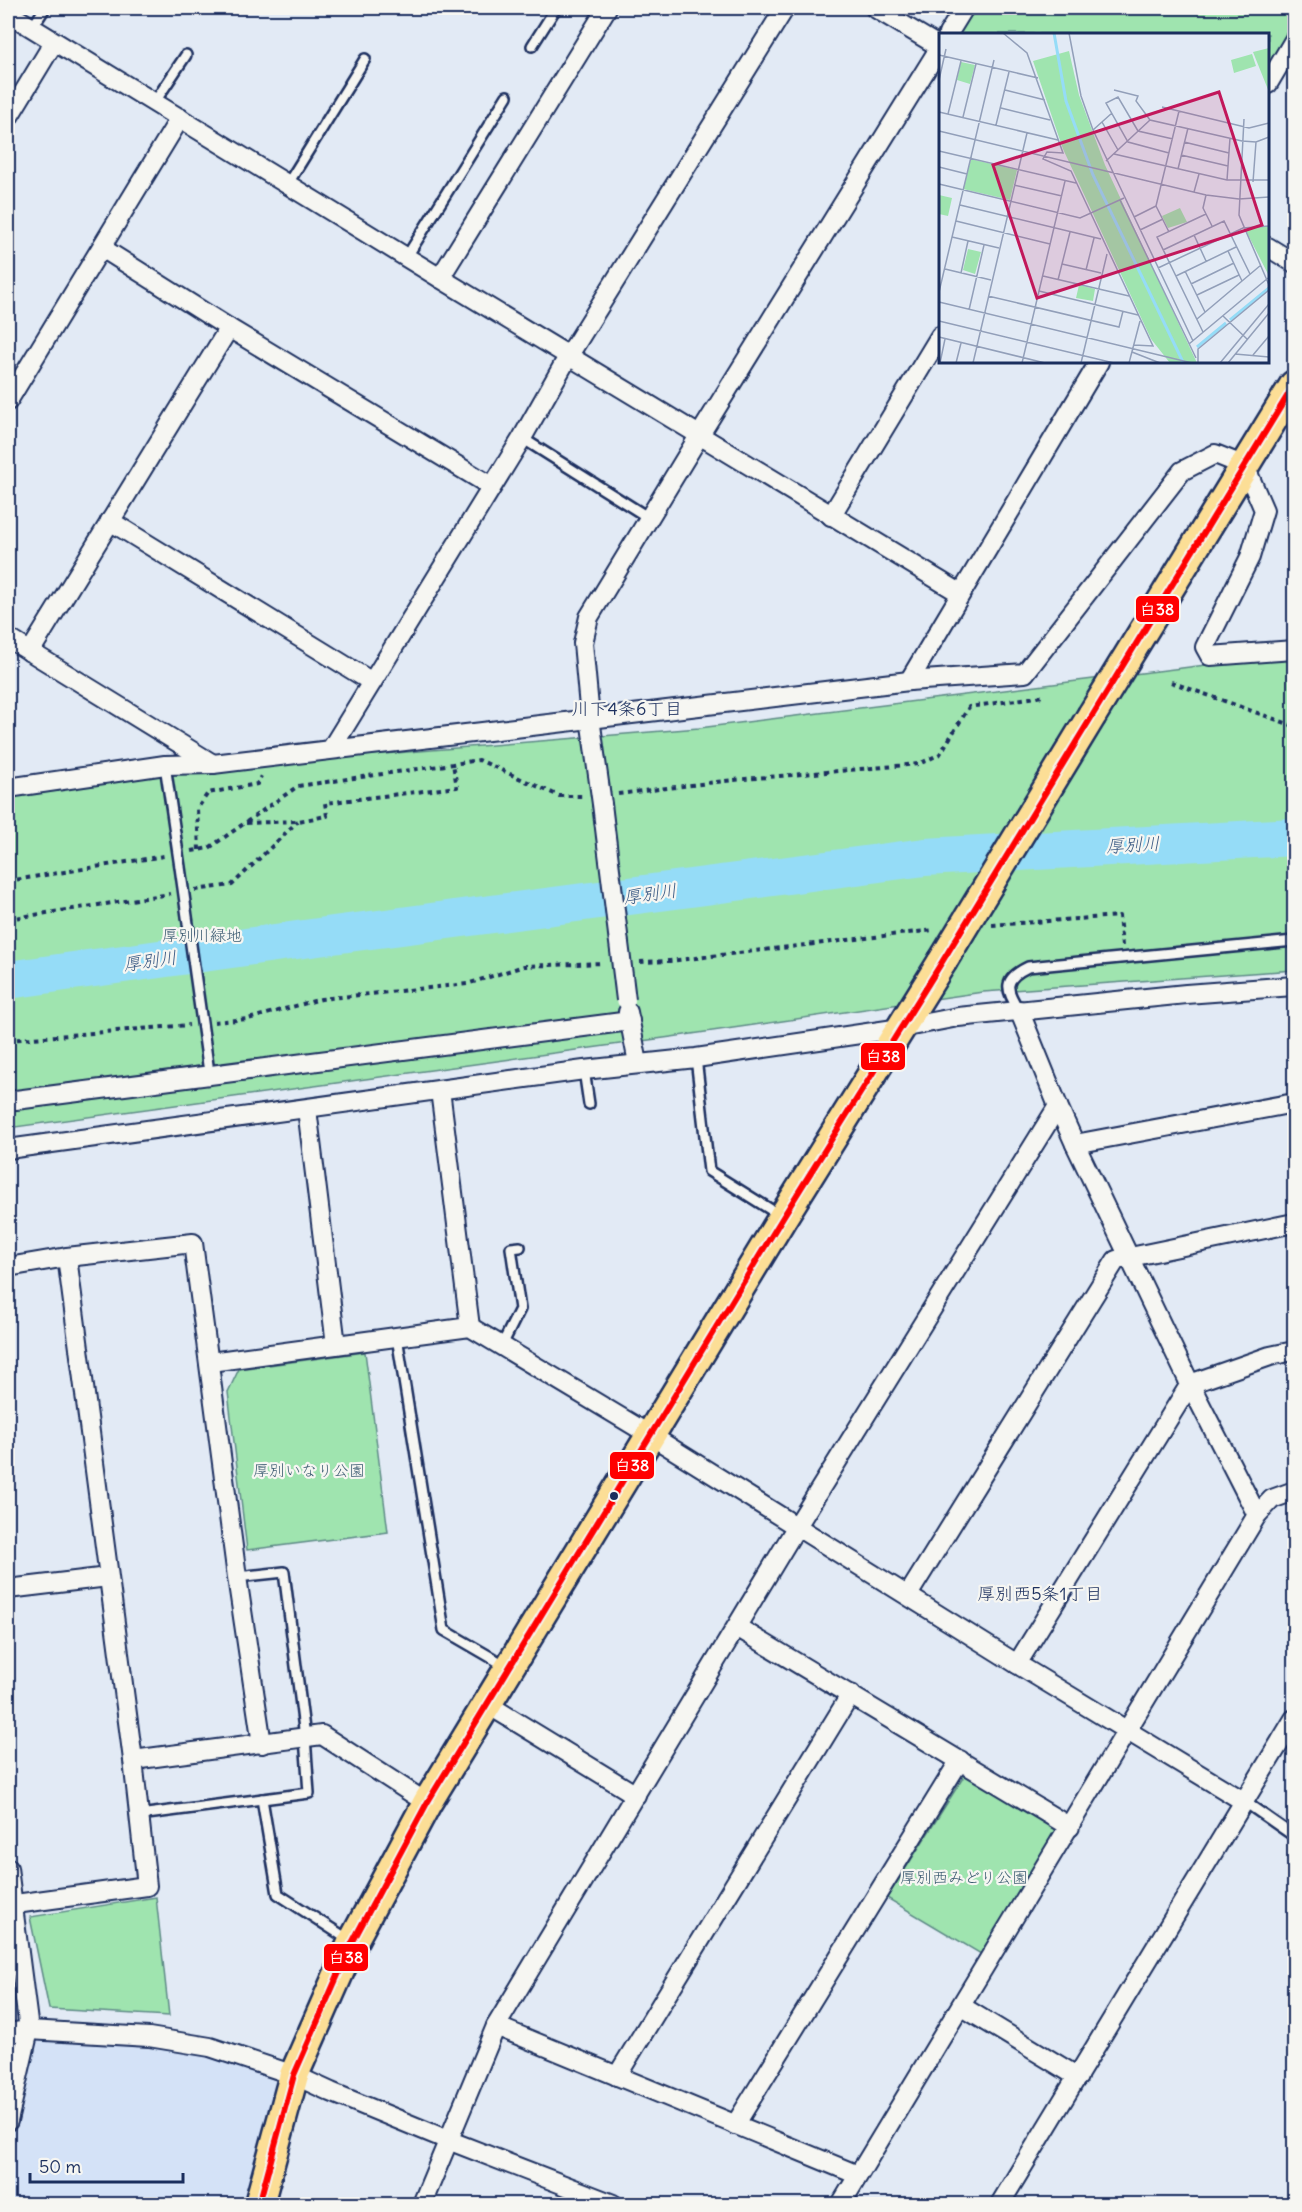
<svg xmlns="http://www.w3.org/2000/svg" width="1302" height="2212" viewBox="0 0 1302 2212" font-family="Delius,'Klee One',sans-serif">
	<style>
		.built { fill: #d4e2f7 }
		.green { fill: #9fe4af; stroke: #5d8a86; stroke-width: 1.5 }
		.lines { fill: none; stroke-linecap: round; stroke-linejoin: round }
		.river { stroke: #95dcf7; stroke-width: 38 }
		.lane-casing { stroke: #1b2f5e; stroke-width: 14 }
		.street-casing { stroke: #1b2f5e; stroke-width: 22 }
		.primary-casing { stroke: #1b2f5e; stroke-width: 33 }
		.path { stroke: #1b2f5e; stroke-width: 4; stroke-dasharray: 4.5 4.5; stroke-linecap: butt }
		.lane { stroke: #f6f6f2; stroke-width: 9 }
		.street { stroke: #f6f6f2; stroke-width: 18 }
		.primary { stroke: #fcde96; stroke-width: 28 }
		.lane-bridge-casing { stroke: #1b2f5e; stroke-width: 14; stroke-linecap: butt }
		.street-bridge-casing { stroke: #1b2f5e; stroke-width: 22; stroke-linecap: butt }
		.primary-bridge-casing { stroke: #1b2f5e; stroke-width: 33; stroke-linecap: butt }
		.lane-bridge { stroke: #f6f6f2; stroke-width: 9 }
		.street-bridge { stroke: #f6f6f2; stroke-width: 18 }
		.primary-bridge { stroke: #fcde96; stroke-width: 28 }
		.bus-1-casing { stroke: #f6f6f2; stroke-width: 10 }
		.bus-1 { stroke: #f00; stroke-width: 6 }
		.bus-dot { fill: #1b2f5e; stroke: #f6f6f2; stroke-width: 2 }
		.labels { text-anchor: middle; stroke-width: 4.5; stroke-linejoin: round; paint-order: stroke }
		.park-label { font-size: 16px; fill: #3c5c72; stroke: #f6f6f2 }
		.neighbourhood-label { font-size: 18px; fill: #1b2f5e; stroke: #f6f6f2 }
		.water-label { font-size: 18px; font-style: italic; fill: #3a5a84; stroke: #f6f6f2 }
		.inset-river { fill: none; stroke: #95dcf7; stroke-width: 3 }
		.inset-road { fill: none; stroke: #929fb9; stroke-width: 1.5 }
		.view { fill: #c2185b; fill-opacity: 0.15; stroke: #c2185b; stroke-width: 3 }
		.inset-edge { fill: none; stroke: #1b2f5e; stroke-width: 3 }
		.line-badge { stroke: #f6f6f2; stroke-width: 2 }
		.badge-label { font-size: 16px; text-anchor: middle; font-weight: bold; fill: #fff }
	</style>
	<rect width="100%" height="100%" fill="#e2eaf5"/>
	<filter id="ink" filterUnits="userSpaceOnUse"><feTurbulence type="fractalNoise" baseFrequency=".0167" numOctaves="2"/><feDisplacementMap in="SourceGraphic" scale="12" xChannelSelector="R" yChannelSelector="G"/><feConvolveMatrix kernelMatrix="1 2 1 2 8 2 1 2 1" color-interpolation-filters="sRGB"/></filter>
	<g filter="url(#ink)">
		<path class="built" d="M29,2030l120,7 145,38 -35,129h-251v-83z"/>
		<g class="green">
			<path d="M969,8h325v22l-26,43v-39h-315z"/>
			<path d="M1294,659v311l-311,22 -312,45 -663,91v-331l180,-27 511,-42 547,-68z"/>
			<path d="M365,1352l23,180 -141,18 -19,-158 11,-23z"/>
			<path d="M966,1773l91,56 -76,125 -94,-56z"/>
			<path d="M156,1897l13,119 -120,-7 -19,-92z"/>
		</g>
		<g class="lines">
			<path class="river" d="M8,980l325,-45 592,-78 369,-20"/>
			<g class="lane-casing">
				<g id="lane">
					<path d="M32,28l13,-20"/>
					<path d="M532,46l24,-38"/>
					<path d="M154,103l32,-48"/>
					<path d="M287,185l78,-126"/>
					<path d="M406,258l101,-162"/>
					<path d="M522,438l127,80"/>
					<path d="M165,765l15,102"/>
					<path d="M1019,1010c-14,-21 -16,-31 9,-43l266,-26"/>
					<path d="M696,1058l13,113 72,45"/>
					<path d="M584,1070l5,34"/>
					<path d="M397,1337l47,293 62,36"/>
					<path d="M502,1345l18,-36 -9,-61 9,-1"/>
					<path d="M262,1799l16,95 71,46"/>
					<path d="M1245,1802l49,34"/>
					<path d="M139,1815l170,-22 -4,-56 -21,-165 -47,5"/>
				</g>
			</g>
			<g class="street-casing">
				<g id="street">
					<path d="M875,8l65,39"/>
					<path d="M8,13l432,265 520,315"/>
					<path d="M948,34l16,-26"/>
					<path d="M1268,84l26,-44"/>
					<path d="M8,118l46,-76"/>
					<path d="M1268,247l26,16"/>
					<path d="M102,248l127,80 262,158"/>
					<path d="M440,278l167,-270"/>
					<path d="M8,401l172,-283"/>
					<path d="M831,516l109,-180"/>
					<path d="M110,521l262,161"/>
					<path d="M8,638l205,126"/>
					<path d="M30,652l199,-324"/>
					<path d="M909,681l190,-319"/>
					<path d="M331,749l191,-311 47,-83 216,-347"/>
					<path d="M8,788l157,-23 48,-1 696,-83 116,-8 157,-202 33,-17 30,12 19,44 -14,47 -45,90 5,9 84,-6"/>
					<path d="M602,804l-12,-86 -7,-75 6,-26 110,-181 241,-389"/>
					<path d="M1019,1010l39,96 17,38 115,240 67,131"/>
					<path d="M628,1012l10,51"/>
					<path d="M440,1090l30,237"/>
					<path d="M8,1101l622,-80"/>
					<path d="M307,1109l29,236"/>
					<path d="M1075,1144l219,-41"/>
					<path d="M8,1149l576,-79 112,-12 205,-30 57,-11 228,-23 108,-8"/>
					<path d="M8,1267l59,-10 126,-14 44,334 25,167"/>
					<path d="M210,1362l260,-35 180,108 367,229 228,138"/>
					<path d="M8,1589l100,-12"/>
					<path d="M908,1595l208,-335 178,-37"/>
					<path d="M737,1627l333,200"/>
					<path d="M1017,1664l173,-280 80,-28 24,-5"/>
					<path d="M487,1704l149,91"/>
					<path d="M133,1760l189,-25 105,68"/>
					<path d="M8,1868l21,162 -21,91"/>
					<path d="M8,1905l139,-19 -14,-126 -66,-503"/>
					<path d="M961,2006l117,71"/>
					<path d="M496,2026l362,149"/>
					<path d="M8,2033l21,-3 120,7 61,10 84,28 37,17 117,48 165,64"/>
					<path d="M617,2076l234,-382"/>
					<path d="M735,2125l225,-365"/>
					<path d="M422,2204l74,-178 301,-500 261,-420"/>
					<path d="M841,2204l416,-689 15,-16 22,-8"/>
					<path d="M1000,2204l294,-485"/>
				</g>
			</g>
			<g class="primary-casing">
				<g id="primary">
					<path d="M1092,715l202,-330"/>
					<path d="M259,2204l35,-129 58,-132 75,-140 356,-586 159,-255"/>
				</g>
			</g>
			<g class="path">
				<path d="M1171,682l123,44"/>
				<path d="M618,794l115,-14 186,-16 21,-10 29,-47 74,-11"/>
				<path d="M246,823l52,-2 29,-5 -2,-13 132,-16 -4,-23"/>
				<path d="M199,850l-2,-41 11,-16 49,-9 4,-8"/>
				<path d="M192,851l17,-3 89,-62 155,-22 26,-4 80,36h25"/>
				<path d="M8,881l156,-25"/>
				<path d="M195,890l37,-5 66,-64"/>
				<path d="M8,919l162,-25"/>
				<path d="M992,925l127,-9 3,30"/>
				<path d="M640,962l30,-1 264,-31"/>
				<path d="M214,1022l34,-3 73,-20 146,-15 57,-18 79,-3"/>
				<path d="M8,1040l181,-15"/>
			</g>
			<use href="#lane" class="lane"/>
			<use href="#street" class="street"/>
			<use href="#primary" class="primary"/>
			<g class="lane-bridge-casing">
				<path id="lane-bridge" d="M180,867l28,198"/>
			</g>
			<g class="street-bridge-casing">
				<path id="street-bridge" d="M602,804l24,196"/>
			</g>
			<g class="primary-bridge-casing">
				<path id="primary-bridge" d="M942,962l150,-247"/>
			</g>
			<use href="#lane-bridge" class="lane-bridge"/>
			<use href="#street-bridge" class="street-bridge"/>
			<use href="#primary-bridge" class="primary-bridge"/>
			<g class="bus-1-casing">
				<path id="bus-1" d="M259,2204l35,-129 58,-132 75,-140 356,-586 159,-255 352,-577"/>
			</g>
			<use href="#bus-1" class="bus-1"/>
		</g>
	</g>
	<circle class="bus-dot" cx="614" cy="1496" r="5"/>
	<g class="labels">
		<g class="park-label">
			<text x="202" y="941">厚別川緑地</text>
			<text x="309" y="1476">厚別いなり公園</text>
			<text x="964" y="1883">厚別西みどり公園</text>
		</g>
		<g class="neighbourhood-label">
			<text x="627" y="715">川下4条6丁目</text>
			<text x="1040" y="1600">厚別西5条1丁目</text>
		</g>
		<g class="water-label">
			<text transform="translate(1133 845) rotate(-3)" y="6">厚別川</text>
			<text transform="translate(650 894) rotate(-8)" y="6">厚別川</text>
			<text transform="translate(150 961) rotate(-8)" y="6">厚別川</text>
		</g>
	</g>
	<g transform="translate(939 33)">
		<rect width="330" height="330" fill="#e2eaf5"/>
		<path d="M330,15v44l-16,-40zM130,18l10,44 26,70 92,198h-27l-19,-24 -88,-190 -30,-88zM313,21l4,12 -22,7 -3,-13zM22,29l14,3 -5,19 -13,-4zM32,126l46,11 -7,30 -47,-11zM0,162l13,3 -4,18 -9,-2zM241,175l7,14 -19,6 -6,-12zM330,193v47l-1,1 -23,-45zM29,216l13,3 -6,22 -12,-4zM140,252l16,4 -2,12 -17,-3z" fill="#9fe4af"/>
		<path class="inset-river" d="M115,0l12,68 27,74 90,187M291,287l39,-32M258,314l29,-24"/>
		<path class="inset-road" d="M64,0l24,20 36,100 -16,-1 -4,7 28,12 82,175 -19,-1M130,0l12,63 12,34 100,211M0,22l99,23M0,47l7,-31M66,57l40,10M175,57l24,6 -2,5 14,19 92,21 14,1 13,-5M223,74l87,21 20,-5M62,75l49,12M0,79l119,28M9,81l13,-53M24,84l13,-53M305,86l-5,96 30,70M163,89l16,28M57,92l13,-53M154,97l19,-17M0,98l267,64 33,4 30,-2M245,109l45,11M0,118l137,32M230,120l-41,-11 -22,-39 12,-6 20,34 35,8M175,121l113,26h42M242,122l47,11M167,128l44,-41M0,134l28,7M239,136l10,-41M288,147l3,-42M314,149l3,-40M0,151l141,34 44,-20M75,152l48,11M255,159l5,-18M267,162l-3,13 9,18M181,167l76,158M21,172l141,34M195,184l22,-11M17,188l94,23M201,197l23,-11M230,199l-13,-26 23,-95M255,202l12,26M13,204l47,11M224,217l61,-29 26,53M289,218l14,30M123,231l39,9M219,235l85,-40 26,-2M6,236l46,11M147,237l8,-32M246,238l20,41M22,240l7,-32M104,243l86,20M237,243l60,-29M119,247l12,-48M252,251l43,-21M100,258l99,24M0,259l55,-232M258,262l42,-20M49,263l131,31 4,-16M0,269l253,61M30,277l15,-65M284,283l24,23M258,286l64,-54M0,288l175,42M264,299l-46,-95 49,-23M0,304l106,26M250,311l79,-66M193,319l28,11M296,321l34,3M314,322l16,-19M1,330l5,-24M17,330l5,-20M34,330l54,-230M83,330l43,-182M142,330l26,-109M190,330l11,-42M259,330v-14l71,-59M281,330l49,-59M289,330l41,-50"/>
		<path class="view" d="M280,59l43,133 -225,73 -44,-133z"/>
		<rect width="330" height="330" class="inset-edge"/>
	</g>
	<g class="line-badge">
		<rect x="1135" y="595" width="45" height="28" rx="6" fill="#f00"/>
		<rect x="860" y="1042" width="46" height="29" rx="6" fill="#f00"/>
		<rect x="609" y="1451" width="46" height="29" rx="6" fill="#f00"/>
		<rect x="323" y="1943" width="46" height="29" rx="6" fill="#f00"/>
	</g>
	<g class="badge-label">
		<text x="1157" y="615">白38</text>
		<text x="883" y="1062">白38</text>
		<text x="632" y="1471">白38</text>
		<text x="346" y="1963">白38</text>
	</g>
	<rect width="1302" height="2212" fill="none" stroke="#f6f6f2" stroke-width="30"/>
	<rect x="15" y="15" width="1272" height="2182" fill="none" stroke="#1b2f5e" stroke-width="2" filter="url(#ink)"/>
	<path d="M30 2173v9h153v-9" fill="none" stroke="#1b2f5e" stroke-width="3"/>
	<text x="39" y="2173" font-size="18" fill="#1b2f5e" stroke="#f6f6f2" stroke-width="4.5" paint-order="stroke">50 m</text>
</svg>
